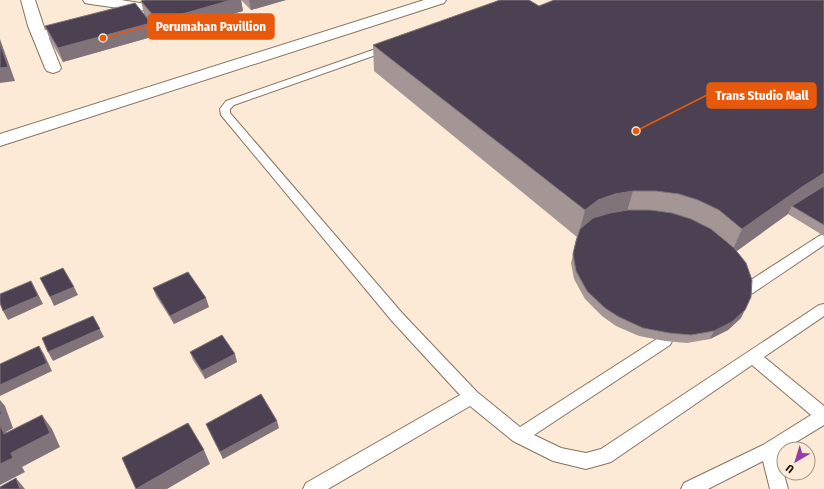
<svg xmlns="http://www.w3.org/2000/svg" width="824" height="489" viewBox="0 0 824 489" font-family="'Fira Sans Condensed',sans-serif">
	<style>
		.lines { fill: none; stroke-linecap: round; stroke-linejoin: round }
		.service-casing { stroke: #847361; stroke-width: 2 }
		.minor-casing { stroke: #847361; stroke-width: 2 }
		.service { fill: #fff; fill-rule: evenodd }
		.minor { fill: #fff; fill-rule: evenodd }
		.wall { fill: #a49694 }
		.shaded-wall { fill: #80747a }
		.building { fill: #4b4153; stroke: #80747a }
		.leader { fill: none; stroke: #e8590c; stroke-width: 1.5 }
		.callout-dot { fill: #e8590c; stroke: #fdead6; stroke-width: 1.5 }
		.callout { fill: #e8590c; stroke: #e8590c; stroke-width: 1.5 }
		.callout-label { font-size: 13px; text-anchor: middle; font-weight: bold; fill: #fff }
	</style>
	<rect width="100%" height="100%" fill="#fdead6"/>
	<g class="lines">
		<g class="service-casing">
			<g id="service">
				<path d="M390,44l5,3 -2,2 -159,56 -4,4v4l172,200 75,79 43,35 140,-90 5,-2 5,2 2,4 -2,4 -136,90 27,13 25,5 15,-4 218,-144 5,-1v12l-60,41 60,49v19l-46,28 10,36h-18l-7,-28 -55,28h-27l3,-6 79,-38 48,-30 -59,-50 -141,97 -25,7 -33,-8 -40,-20 -43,-35 -142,83h-25l3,-6 154,-88 -68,-74 -171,-206 -1,-6 6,-8z"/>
				<path d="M824,234v11l-71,48 -5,1 -5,-1 -2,-4 2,-4 76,-49z"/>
			</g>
		</g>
		<g class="minor-casing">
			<g id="minor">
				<path d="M21,0h14l10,30 32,-9 5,1 2,3 -2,3 -33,10 12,30 -2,3 -6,2 -6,-2 -2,-3 -17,-42z"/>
				<path d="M83,0h38l19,3 9,-3h23l-2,3 -30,8 -50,-7 -5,-1z"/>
				<path d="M424,0h22l-2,3 -444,143v-12z"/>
			</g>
		</g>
		<use href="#service" class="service"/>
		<use href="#minor" class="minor"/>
	</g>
	<g class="wall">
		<path d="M145,0h141l-35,10 -10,-10 2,11 -81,23 -12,-14 5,16 -92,26 -13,-22 -5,-14 99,-12 -3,-13z"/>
		<path d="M824,0v236l-36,-22 -52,37 5,67 -13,12 -18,9 -23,4 -22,-2 -26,-5 -23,-10 -14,-10 -17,-17 -11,-20 -3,-16 6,-26 -203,-166 -1,-26 166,-39z"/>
		<path d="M153,288l56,19 -35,17 -18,-28z"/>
		<path d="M190,352l47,10 -32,17 -12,-19z"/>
		<path d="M206,424l73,4 -56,31 -14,-28z"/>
	</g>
	<g class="shaded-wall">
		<path d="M231,0h10l2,11 -81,23 -4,-13z"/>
		<path d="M249,0h37l-35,10z"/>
		<path d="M151,23l4,13 -92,26 -5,-14z"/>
		<path d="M0,39l15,42 -15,2z"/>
		<path d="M824,173v18l-32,15 -4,8 -58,42 12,-27 60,-42z"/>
		<path d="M633,191l-8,27 -47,19 7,-27 13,-10 17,-6z"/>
		<path d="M31,281l5,9 7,14 -35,16 -5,-9z"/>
		<path d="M74,287l4,8 -24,11 -4,-9z"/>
		<path d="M206,298l3,9 -35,17 -4,-8z"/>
		<path d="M745,310l-4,8 -13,12 -18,9 4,-8z"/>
		<path d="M93,316l11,21 -51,24 -5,-9z"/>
		<path d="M39,346l5,8 8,17 -52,25v-11z"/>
		<path d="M235,354l2,8 -32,17 -3,-8z"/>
		<path d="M0,400l5,6 8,22 -7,4 7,9h-13z"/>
		<path d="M42,415l10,14 8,18 -38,20 3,5 -25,13v-21l11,-11z"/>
		<path d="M277,421l2,7 -56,31 -3,-7z"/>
		<path d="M204,450l6,14 -43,25h-31z"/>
		<path d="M16,478l9,11h-5z"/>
	</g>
	<g class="building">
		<path d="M145,0h86l-73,21 -17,-20z"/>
		<path d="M500,0h29l10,6 15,-6h270v173l-22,14 -60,42 -23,-19 -21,-10 -19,-6 -23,-3h-23l-18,3 -17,6 -13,10 -212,-165z"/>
		<path d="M135,3l16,20 -93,25 -13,-22z"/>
		<path d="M0,44l8,23 -8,1z"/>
		<path d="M824,186v39l-32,-19z"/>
		<path d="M628,210h22l22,3 19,6 20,10 23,19 12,15 6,17 -1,17 -6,13 -13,12 -18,9 -23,4 -22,-2 -26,-5 -24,-11 -14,-9 -18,-17 -11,-20 -3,-17 3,-13 4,-12 13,-11 17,-5z"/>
		<path d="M63,268l11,19 -24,10 -10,-19z"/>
		<path d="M188,272l18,26 -36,18 -17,-28z"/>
		<path d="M31,281l7,15 -35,15 -3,-8v-9z"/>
		<path d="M93,316l7,13 -52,23 -6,-14z"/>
		<path d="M222,335l13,19 -33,17 -12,-19z"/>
		<path d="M39,346l8,17 -47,22v-21z"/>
		<path d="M261,394l16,27 -57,31 -14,-28z"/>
		<path d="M0,409l2,5 -2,1z"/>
		<path d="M42,415l8,18 -39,20 2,5 -13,6v-37h1l3,7z"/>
		<path d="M188,423l16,27 -68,39 -14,-31z"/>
		<path d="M16,478l4,11h-20v-2z"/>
	</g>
	<path class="leader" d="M103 38L148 26M636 131L707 95"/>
	<g class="callout-dot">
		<circle cx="103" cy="38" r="4"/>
		<circle cx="636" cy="131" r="4"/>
	</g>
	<g class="callout">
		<rect x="148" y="14" width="126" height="25" rx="4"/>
		<rect x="707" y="83" width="109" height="25" rx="4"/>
	</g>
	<g class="callout-label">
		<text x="211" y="31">Perumahan Pavillion</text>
		<text x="762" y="100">Trans Studio Mall</text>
	</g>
	<g transform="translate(796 461) rotate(218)"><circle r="19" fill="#fdead6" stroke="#9f9283"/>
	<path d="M0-3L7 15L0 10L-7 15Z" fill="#983aa3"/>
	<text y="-6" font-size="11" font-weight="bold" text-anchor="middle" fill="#130d06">U</text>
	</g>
</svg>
